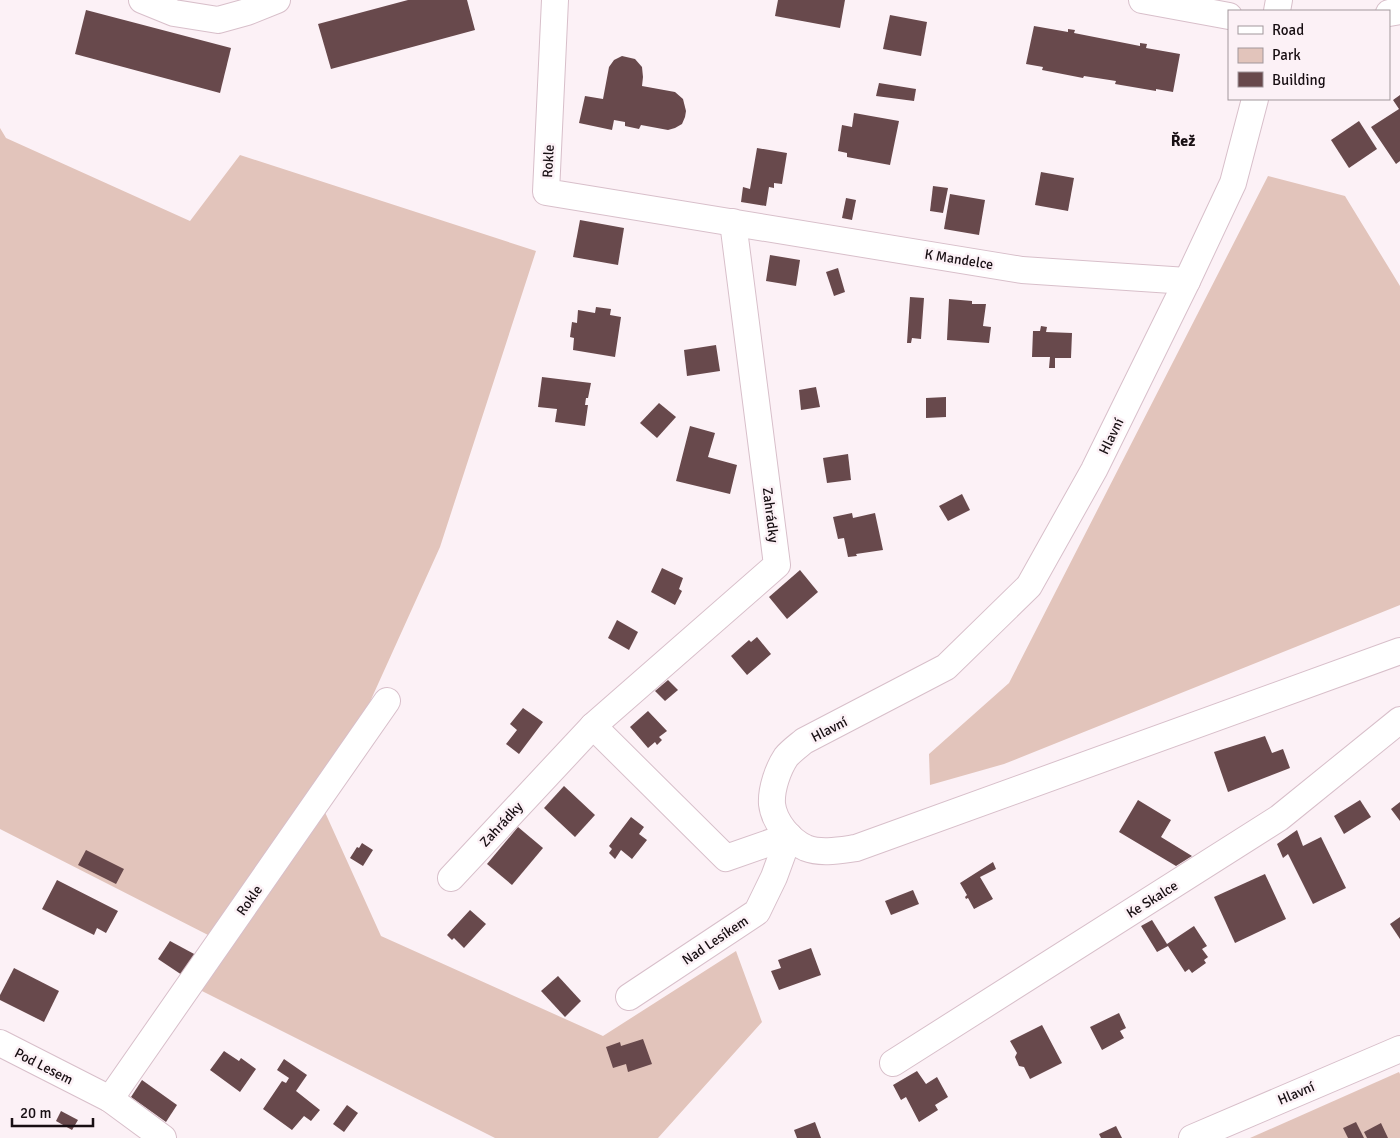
<svg xmlns="http://www.w3.org/2000/svg" width="1400" height="1138" viewBox="0 0 1400 1138" font-family="Signika,sans-serif">
	<style>
		.green { fill: #e2c4bb }
		.building { fill: #68494c }
		.lines { fill: none; stroke-linecap: round; stroke-linejoin: round }
		.minor-casing { stroke: #d8bfca; stroke-width: 28 }
		.minor { stroke: #fff; stroke-width: 26 }
		.labels { text-anchor: middle; stroke-width: 5; stroke-linejoin: round; paint-order: stroke }
		.street-label { font-size: 14px; fill: #180f13; stroke: #fcf1f6 }
		.quarter-label { font-size: 16px; font-weight: bold; fill: #180f13; stroke: #fcf1f6 }
	</style>
	<rect width="100%" height="100%" fill="#fcf1f6"/>
	<g class="green">
		<path d="M0,128l6,10 184,83 50,-66 296,96 -96,296 -85,188 -145,201 -210,-107z"/>
		<path d="M1268,176l77,20 55,90v319l-396,159 -74,21 -1,-31 80,-71z"/>
		<path d="M319,799l62,137 222,100 133,-85 26,71 -104,116h-163l-301,-151z"/>
		<path d="M1399,1072l1,2v64h-150z"/>
	</g>
	<g class="building">
		<path d="M408,0h59l8,30 -144,39 -13,-45z"/>
		<path d="M778,0h67l-5,28 -65,-12z"/>
		<path d="M86,10l145,38 -11,45 -145,-39z"/>
		<path d="M890,15l37,7 -6,34 -38,-7z"/>
		<path d="M1034,26l34,6v-3l7,1 -1,3 66,13v-3l7,1 -1,4 34,6 -7,38 -17,-3v2l-41,-7 1,-3 -32,-5 -1,2 -41,-8 1,-3 -17,-3z"/>
		<path d="M622,56l13,3 7,8 1,10 -1,9 33,6 8,7 3,12 -1,6 -3,7 -7,4 -7,2 -27,-5 -2,4 -14,-3v-4l-11,-2 -2,10 -33,-7 6,-27 18,3 6,-32 5,-7z"/>
		<path d="M879,83l37,6 -2,12 -38,-5z"/>
		<path d="M1400,95v66l-4,3 -25,-37 28,-18 -6,-9z"/>
		<path d="M854,113l45,8 -9,44 -43,-8v-4l-9,-2 4,-26 10,2z"/>
		<path d="M1359,121l18,28 -28,19 -18,-28z"/>
		<path d="M757,148l30,5 -5,31 -8,-1v5l-5,-1 -3,19 -25,-4 2,-15 7,2z"/>
		<path d="M1041,172l33,6 -6,33 -33,-6z"/>
		<path d="M933,186l15,2 -5,25 -13,-2z"/>
		<path d="M950,194l35,6 -6,35 -35,-6z"/>
		<path d="M846,198l10,2 -4,20 -10,-2z"/>
		<path d="M580,220l44,8 -6,37 -45,-8z"/>
		<path d="M770,255l30,5 -4,26 -30,-5z"/>
		<path d="M838,268l7,24 -11,4 -8,-24z"/>
		<path d="M910,297l14,1 -3,41 -9,-1 -1,5h-4z"/>
		<path d="M949,299l23,2v3h14l-3,22 8,1 -2,16 -42,-3z"/>
		<path d="M596,307l15,2 -1,6 11,2 -6,40 -42,-7 1,-12 -4,-1 2,-15 5,1 1,-13 17,3z"/>
		<path d="M1041,326l6,1 -1,5 26,1 -1,25h-16v10h-6l1,-11h-18l1,-26h7z"/>
		<path d="M716,345l4,26 -33,5 -3,-26z"/>
		<path d="M542,377l49,6 -3,15h-2l-1,7h3l-3,21 -30,-4 2,-13 -19,-2z"/>
		<path d="M816,387l4,20 -19,3 -2,-20z"/>
		<path d="M946,397v20l-20,1v-20z"/>
		<path d="M659,403l17,14 -19,21 -17,-15z"/>
		<path d="M690,426l25,7 -7,24 29,8 -7,29 -54,-13z"/>
		<path d="M848,454l3,26 -24,3 -4,-25z"/>
		<path d="M962,494l8,16 -22,11 -9,-15z"/>
		<path d="M852,513l1,5 22,-5 8,37 -27,4 1,2 -9,1 -4,-19 -6,1 -5,-22z"/>
		<path d="M662,568l21,10 -4,11 3,2 -7,14 -24,-13z"/>
		<path d="M800,570l18,22 -31,27 -18,-22z"/>
		<path d="M617,620l21,12 -9,18 -21,-12z"/>
		<path d="M757,637l14,17 -24,21 -16,-19 18,-16 2,2z"/>
		<path d="M668,680l10,10 -13,11 -10,-10z"/>
		<path d="M523,708l20,14 -24,32 -13,-10 11,-14 -7,-6z"/>
		<path d="M648,711l19,20 -8,6 3,3 -5,5 -2,-3 -7,6 -18,-21z"/>
		<path d="M1265,736l7,17 11,-4 7,19 -62,24 -14,-40z"/>
		<path d="M564,786l31,29 -20,22 -31,-29z"/>
		<path d="M1138,800l33,20 -10,17 31,19 -16,10 -57,-34z"/>
		<path d="M1360,800l11,17 -27,17 -10,-18z"/>
		<path d="M1400,802v19l-9,-12z"/>
		<path d="M631,817l13,10 -5,7 8,6 -15,19 -11,-9 -6,9 -6,-6 3,-4 -3,-3z"/>
		<path d="M518,827l25,21 -31,37 -25,-21z"/>
		<path d="M1297,830l6,16 18,-9 25,51 -33,16 -25,-50 -5,4 -6,-14z"/>
		<path d="M362,843l11,7 -10,16 -13,-8 7,-11 2,1z"/>
		<path d="M86,850l38,19 -8,15 -38,-19z"/>
		<path d="M993,862l3,7 -16,8 13,22 -19,10 -6,-11 -2,1 -1,-2 2,-2 -7,-12z"/>
		<path d="M1265,874l21,45 -51,24 -21,-46z"/>
		<path d="M57,880l61,31 -12,22 -9,-5 -3,7 -52,-26z"/>
		<path d="M913,890l6,14 -28,11 -6,-14z"/>
		<path d="M470,910l16,14 -22,24 -10,-10 -2,2 -5,-5z"/>
		<path d="M1400,917v22l-10,-15z"/>
		<path d="M1152,920l15,24 27,-18 13,20 -5,3 6,8 -4,3 2,3 -14,10 -3,-4 -4,3 -17,-26 -11,6 -16,-26z"/>
		<path d="M170,941l26,14 -14,20 -24,-16z"/>
		<path d="M811,948l10,27 -42,15 -8,-19 10,-3 -3,-8z"/>
		<path d="M14,968l45,23 -15,31 -44,-22v-5z"/>
		<path d="M558,976l23,25 -16,16 -24,-26z"/>
		<path d="M1119,1013l7,15 -6,3 4,7 -22,12 -12,-23z"/>
		<path d="M1042,1025l20,38 -32,16 -6,-12 -5,-1 -4,-9 2,-4 -7,-12z"/>
		<path d="M643,1039l9,25 -24,8 -2,-8 -13,4 -7,-21 14,-5 1,4z"/>
		<path d="M224,1051l15,10 2,-3 15,11 -16,23 -30,-22z"/>
		<path d="M284,1059l23,16 -11,16 24,19 -9,11 -7,-5 -12,14 -29,-21 19,-28 4,2 3,-5 -12,-8z"/>
		<path d="M917,1071l9,13 11,-7 11,20 -13,8 3,5 -19,12 -13,-25 -5,3 -8,-15z"/>
		<path d="M142,1080l35,25 -11,17 -35,-25z"/>
		<path d="M347,1105l11,8 -14,19 -11,-8z"/>
		<path d="M61,1111l17,9 -6,10 -16,-9z"/>
		<path d="M815,1122l6,16h-24l-3,-8z"/>
		<path d="M1356,1122l8,16h-16l-5,-10z"/>
		<path d="M1381,1123l7,15h-21l-3,-6z"/>
		<path d="M1116,1126l6,12h-21l-2,-4z"/>
	</g>
	<g class="lines">
		<g class="minor-casing">
			<g id="minor">
				<path d="M142,0l32,13 44,7 29,-8 30,-12"/>
				<path d="M555,0l-9,192 476,78 165,11"/>
				<path d="M1142,0l87,16"/>
				<path d="M1277,11l2,-11"/>
				<path d="M1389,13l11,-2"/>
				<path d="M1255,99l-22,84 -46,98 -93,189 -65,116 -83,81 -142,74c-6,5 -13,10 -18,16 -8,12 -15,32 -14,47 2,18 18,37 34,44 15,6 35,2 50,0l544,-197"/>
				<path d="M593,726l133,132 63,-22"/>
				<path d="M451,878l142,-152 184,-161 -44,-343"/>
				<path d="M629,997l128,-85 17,-35 15,-41"/>
				<path d="M0,1043l110,56 53,39"/>
				<path d="M893,1063l386,-245 121,-98"/>
				<path d="M110,1099l277,-398"/>
				<path d="M1192,1138l208,-89"/>
			</g>
		</g>
		<use href="#minor" class="minor"/>
	</g>
	<g class="labels">
		<g class="street-label">
			<text transform="translate(548 161) rotate(-87)" y="5">Rokle</text>
			<text transform="translate(959 259) rotate(9)" y="5">K Mandelce</text>
			<text transform="translate(1111 436) rotate(-64)" y="5">Hlavní</text>
			<text transform="translate(771 515) rotate(83)" y="5">Zahrádky</text>
			<text transform="translate(829 729) rotate(-27)" y="5">Hlavní</text>
			<text transform="translate(501 824) rotate(-47)" y="5">Zahrádky</text>
			<text transform="translate(1152 899) rotate(-32)" y="5">Ke Skalce</text>
			<text transform="translate(249 900) rotate(-55)" y="5">Rokle</text>
			<text transform="translate(715 940) rotate(-34)" y="5">Nad Lesíkem</text>
			<text transform="translate(44 1066) rotate(27)" y="5">Pod Lesem</text>
			<text transform="translate(1296 1093) rotate(-23)" y="5">Hlavní</text>
		</g>
		<g class="quarter-label">
			<text x="1183" y="146">Řež</text>
		</g>
	</g>
	<rect x="1228" y="10" width="162" height="90" fill="#fcf1f6" stroke="#a1979b"/>
	<rect x="1238" y="26" width="25" height="8" fill="#ffffff" stroke="#a1979b"/>
	<text x="1272" y="35" font-size="15" fill="#180f13">Road</text>
	<rect x="1238" y="48" width="25" height="15" fill="#e2c4bb" stroke="#a1979b"/>
	<text x="1272" y="60" font-size="15" fill="#180f13">Park</text>
	<rect x="1238" y="72" width="25" height="15" fill="#68494c" stroke="#a1979b"/>
	<text x="1272" y="85" font-size="15" fill="#180f13">Building</text>
	<path d="M12 1118v8h81v-8" fill="none" stroke="#180f13" stroke-width="2.5"/>
	<text x="20" y="1118" font-size="15" fill="#180f13" stroke="#fcf1f6" stroke-width="4" paint-order="stroke">20 m</text>
</svg>
